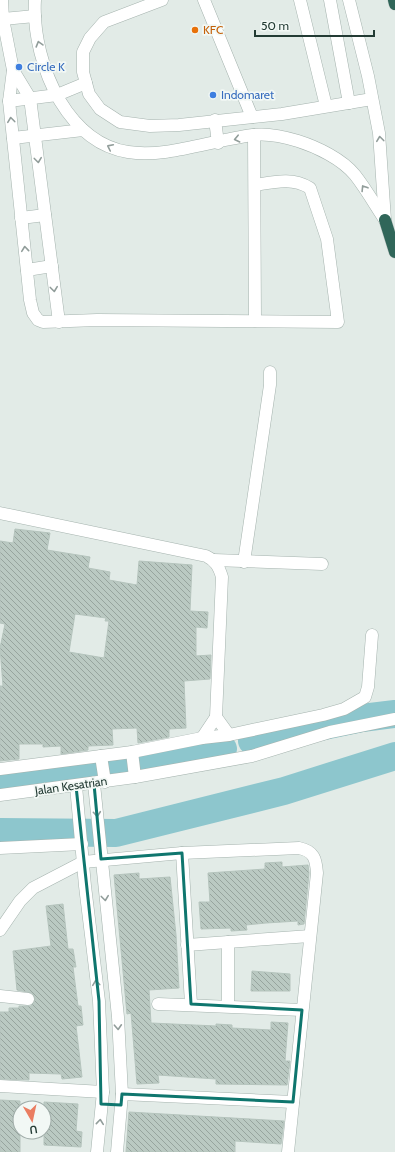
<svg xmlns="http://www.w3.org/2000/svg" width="395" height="1152" viewBox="0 0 395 1152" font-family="Cabin,sans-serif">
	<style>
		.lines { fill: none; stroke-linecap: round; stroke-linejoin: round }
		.river { stroke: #8dc6cd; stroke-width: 28 }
		.building { fill: url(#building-back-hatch); stroke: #b5c4bd; fill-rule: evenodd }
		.minor-casing { stroke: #a5b3ae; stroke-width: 13 }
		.highway-casing { stroke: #c1c8c6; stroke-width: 13 }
		.minor { stroke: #fff; stroke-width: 12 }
		.highway { stroke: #306659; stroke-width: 12 }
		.oneway { stroke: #919d9a }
		.marked { fill: none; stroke: #0f766e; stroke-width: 3; stroke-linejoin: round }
		.food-dot { fill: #e8710a; stroke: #f2f8f5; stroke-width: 1.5 }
		.shop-dot { fill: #3f7fe0; stroke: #f2f8f5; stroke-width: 1.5 }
		.labels { text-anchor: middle; stroke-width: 3.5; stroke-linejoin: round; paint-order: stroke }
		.food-label { font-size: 12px; fill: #c56008; stroke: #f2f8f5; text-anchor: start }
		.shop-label { font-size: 12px; fill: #366cbe; stroke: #f2f8f5; text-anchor: start }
		.street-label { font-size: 12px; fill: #233b34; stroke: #f2f8f5 }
	</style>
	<defs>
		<pattern id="building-back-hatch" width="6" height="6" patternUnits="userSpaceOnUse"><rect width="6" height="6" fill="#bac9c2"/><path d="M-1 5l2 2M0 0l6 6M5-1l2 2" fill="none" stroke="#97a49e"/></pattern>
	</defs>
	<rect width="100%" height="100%" fill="#e2ebe7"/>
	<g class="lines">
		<g class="river">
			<path d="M252,741l110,-23 33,-4"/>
			<path d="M0,780l83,-9 140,-22"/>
			<path d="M0,832l116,1 168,-42 111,-35"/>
		</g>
	</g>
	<g class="building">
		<path d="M15,529l35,4 -3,17 43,7 -2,11 22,4 -1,8 28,5 2,-24 53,4 -2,46 18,1 -1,16 -11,-1v29l15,-1 -1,24 -26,2 2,47 -17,1v8l-31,6 -1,-15 -25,1 1,16 -25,1v4l-27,4v-8l-18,1v-3h-24v15l-19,2v-75h3l-3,-38 5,-24 -5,-1v-82l13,2zM75,614l31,4 -1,3h4l-5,37 -35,-6z"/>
		<path d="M282,862v5l26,-2 1,8 -5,51 -6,1v-4l-32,2 -20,2 1,5 -16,1v-3l-30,1 -2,-27h11l-2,-29 57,-4v-6z"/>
		<path d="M139,873v6l31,-2 6,58 3,53 -30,2 2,33 65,3v-2l16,1v3l39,2v-8l17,1 -3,38h5l-3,24 -71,-1v-5l-58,-4 1,8 -22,1 -6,-71 -4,1 -13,-139z"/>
		<path d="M63,904l5,45h5l3,18h-3l5,39h3l2,19 -7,1 6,51 -20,2 -1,-5 -32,-1v7l-29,-1v-67h9v-4h10v-2h12l4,-7 -3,-6 -15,-3 -4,-39 38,-5 -5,-40z"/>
		<path d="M252,971l38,3v17h-39z"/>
		<path d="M0,1100l20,1v51h-20z"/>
		<path d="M44,1102l34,2 -2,27 6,1 -1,15 -37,-2z"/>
		<path d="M129,1112l155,9 -3,23 -46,-3v11h-109z"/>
	</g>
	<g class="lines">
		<g class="minor-casing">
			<g id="minor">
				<path d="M2,0l1,19 10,51 -4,31 21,199 3,13 5,7 5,2 54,-2 241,2 -11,-83 -17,-51c-18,-11 -36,-6 -55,-3"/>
				<path d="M35,0c-2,34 8,72 25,101 51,84 119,44 193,34 14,-2 32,2 45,6 19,6 44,18 57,34 11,14 20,30 30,45"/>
				<path d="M162,0l-58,22 -14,16 -7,14v20l6,22 11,15 20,13 30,4 29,-1 103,-11 90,-15"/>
				<path d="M204,0l48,117"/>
				<path d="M300,0l26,106"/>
				<path d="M330,0l19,103"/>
				<path d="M349,0l19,76 11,57 6,87"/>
				<path d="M3,19l32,-3"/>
				<path d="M13,70l17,28 29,224"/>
				<path d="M9,101l48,-6 29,-12"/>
				<path d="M215,120l3,23"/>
				<path d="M254,135l1,186"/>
				<path d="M13,138l70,-8"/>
				<path d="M21,218l24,-3"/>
				<path d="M27,270l25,-4"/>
				<path d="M0,513l206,43c10,5 13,11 16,21l-6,140"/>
				<path d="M214,560l108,4"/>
				<path d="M244,562l26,-177v-13"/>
				<path d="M202,738l14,-21 13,18"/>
				<path d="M132,752l3,25"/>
				<path d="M101,756l4,26"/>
				<path d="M0,769l132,-17 70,-14 27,-3 94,-20 21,-6 21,-12 3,-10 4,-52"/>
				<path d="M94,784l24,233 4,77 -5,58"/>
				<path d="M76,786l9,100 14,115 4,91 -6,60"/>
				<path d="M0,795l135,-18 117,-21 78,-24 65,-13"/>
				<path d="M0,848l82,-4"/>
				<path d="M182,853l9,151"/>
				<path d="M0,930l20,-29 13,-13 50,-26 99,-9 117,-5c15,3 17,11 18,25l-29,279"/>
				<path d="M187,945l123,-9"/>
				<path d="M0,996l28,3"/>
				<path d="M158,1004l144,6"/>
				<path d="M228,1005v-63"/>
				<path d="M0,1086l103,6"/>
				<path d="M122,1094l171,8"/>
			</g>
		</g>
		<g class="highway-casing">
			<g id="highway">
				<path d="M394,0l1,4"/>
				<path d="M385,220l10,32"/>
			</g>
		</g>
		<use href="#minor" class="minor"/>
		<use href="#highway" class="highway"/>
	</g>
	<defs><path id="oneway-chevron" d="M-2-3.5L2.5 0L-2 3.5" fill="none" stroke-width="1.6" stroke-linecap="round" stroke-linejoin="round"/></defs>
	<g class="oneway">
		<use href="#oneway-chevron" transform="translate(39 44) rotate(-106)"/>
		<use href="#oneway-chevron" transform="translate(11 120) rotate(-97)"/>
		<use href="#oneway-chevron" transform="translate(237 139) rotate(167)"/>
		<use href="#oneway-chevron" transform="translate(380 139) rotate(-97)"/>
		<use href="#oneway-chevron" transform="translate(110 147) rotate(-154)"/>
		<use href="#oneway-chevron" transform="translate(38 160) rotate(83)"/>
		<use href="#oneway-chevron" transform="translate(364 188) rotate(-122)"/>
		<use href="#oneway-chevron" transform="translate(25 249) rotate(-96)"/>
		<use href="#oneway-chevron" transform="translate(54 289) rotate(83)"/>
		<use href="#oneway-chevron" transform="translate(97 814) rotate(85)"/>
		<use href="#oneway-chevron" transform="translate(105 898) rotate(83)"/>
		<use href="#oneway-chevron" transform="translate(96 983) rotate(-97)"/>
		<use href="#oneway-chevron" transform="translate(118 1027) rotate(87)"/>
		<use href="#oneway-chevron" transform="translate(100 1122) rotate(-84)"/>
	</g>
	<path class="marked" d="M94,784l7,75 81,-6 9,151 111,6 -9,92 -171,-8 -1,11 -20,-1 -2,-103 -23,-215z"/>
	<circle class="food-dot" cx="195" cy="30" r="4"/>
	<g class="shop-dot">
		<circle cx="19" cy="67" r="4"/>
		<circle cx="213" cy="95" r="4"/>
	</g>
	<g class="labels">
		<g class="food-label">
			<text x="203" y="34">KFC</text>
		</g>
		<g class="shop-label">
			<text x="27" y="71">Circle K</text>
			<text x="221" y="99">Indomaret</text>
		</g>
		<g class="street-label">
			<text transform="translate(71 786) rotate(-8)" y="4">Jalan Kesatrian</text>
		</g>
	</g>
	<g transform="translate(32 1120) rotate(171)"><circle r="19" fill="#f2f8f5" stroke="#9faca8"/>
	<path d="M0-3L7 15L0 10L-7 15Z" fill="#ea7d61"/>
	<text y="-6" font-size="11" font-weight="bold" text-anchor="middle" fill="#233b34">U</text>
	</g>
	<path d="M255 30v6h119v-6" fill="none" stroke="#233b34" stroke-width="2"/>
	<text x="261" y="30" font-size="12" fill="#233b34" stroke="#f2f8f5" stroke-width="3" paint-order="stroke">50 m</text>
</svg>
